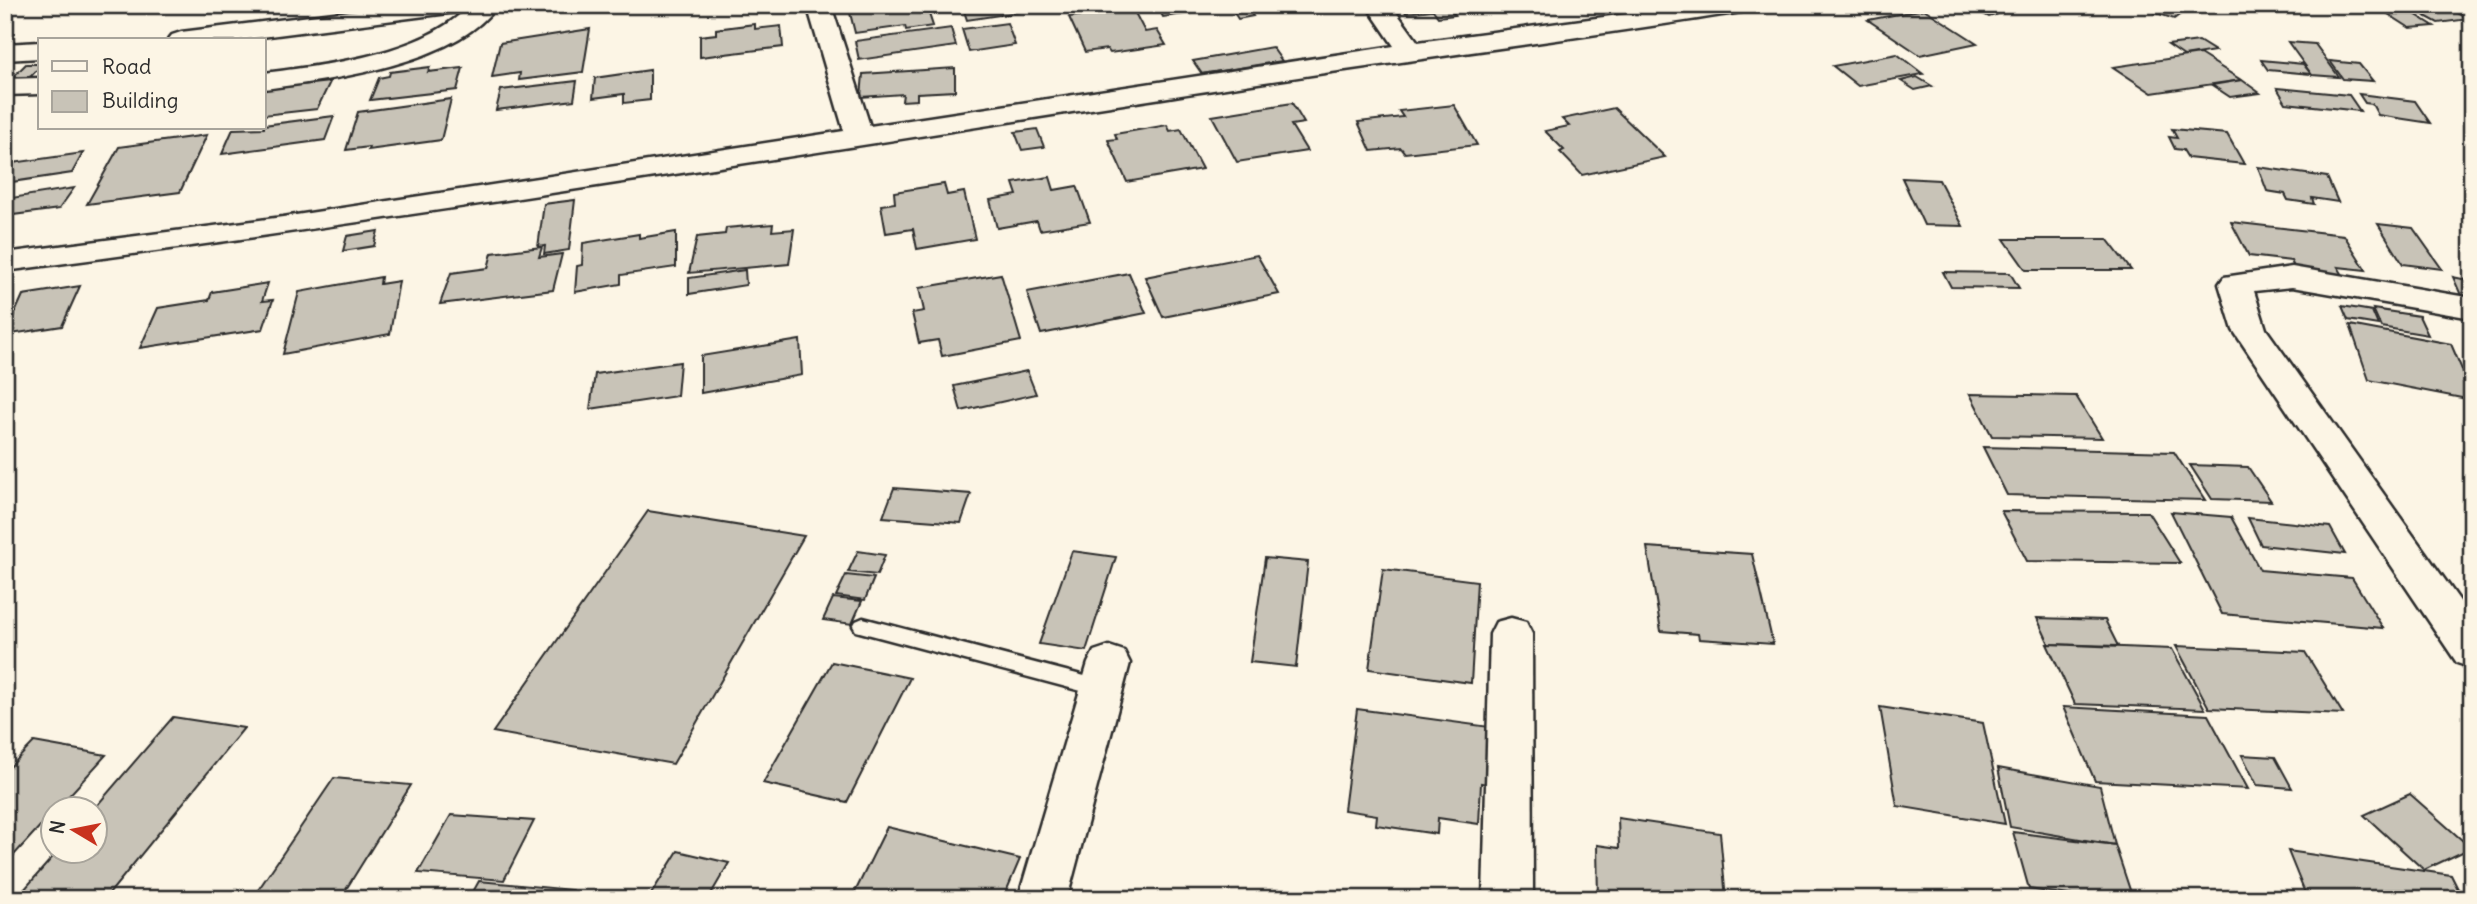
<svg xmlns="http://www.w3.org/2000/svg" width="2477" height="904" viewBox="0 0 2477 904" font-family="Delius,sans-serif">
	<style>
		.building { fill: #c8c3b7; stroke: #2b2b2b; stroke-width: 2 }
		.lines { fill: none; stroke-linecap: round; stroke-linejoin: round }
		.service-casing { stroke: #2b2b2b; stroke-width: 5 }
		.minor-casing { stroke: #2b2b2b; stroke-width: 5 }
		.service { fill: #fcf5e5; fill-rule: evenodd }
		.minor { fill: #fcf5e5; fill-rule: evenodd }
	</style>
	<rect width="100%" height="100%" fill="#fcf5e5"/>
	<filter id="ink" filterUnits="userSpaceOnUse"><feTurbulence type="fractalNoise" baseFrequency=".0143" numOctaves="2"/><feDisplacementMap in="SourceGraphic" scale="14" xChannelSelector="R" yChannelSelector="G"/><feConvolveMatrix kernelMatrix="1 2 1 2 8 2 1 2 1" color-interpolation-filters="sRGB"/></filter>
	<g filter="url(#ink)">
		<g class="building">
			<path d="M212,5h29l-9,7 -27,-1z"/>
			<path d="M901,5h25l7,21 -27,4 -1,-4 -50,7 -5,-20z"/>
			<path d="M962,5h76l2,4 -73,11z"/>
			<path d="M1157,5h80l1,2 -75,10z"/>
			<path d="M1402,5h57l2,3 -11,1 5,6 -17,2 -5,-7 -27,3z"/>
			<path d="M1966,5h61l-38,12z"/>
			<path d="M2162,5h31l-19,14 -21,-7z"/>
			<path d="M2374,5h26l34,21 -24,2z"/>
			<path d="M2405,5h38l26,14 -31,4z"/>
			<path d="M1133,9l12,23 12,-2 9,15 -56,8 -3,-4 -22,3 -16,-35z"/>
			<path d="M1248,9l5,7 -15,3 -5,-8z"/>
			<path d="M1924,9l53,34 -57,12 -52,-35z"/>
			<path d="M1007,23l8,22 -46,7 -7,-23z"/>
			<path d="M755,24v5l26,-3 2,21 -83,10v-21l16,-2v-5z"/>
			<path d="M951,28l5,18 -97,14 -4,-19z"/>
			<path d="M590,29l-7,43 -64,8 1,-7 -28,4 8,-34z"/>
			<path d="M2199,41l16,10 -31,5 -16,-11z"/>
			<path d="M2288,42l27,2 24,33 -27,-2z"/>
			<path d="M1272,47l10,14 -80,13 -9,-13z"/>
			<path d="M1897,54l26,20 -65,12 -25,-20z"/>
			<path d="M2200,54l41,26 -89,13 -39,-26z"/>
			<path d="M2261,60l42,4 8,10 -43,-4z"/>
			<path d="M2330,61l29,3 14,17 -30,-2z"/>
			<path d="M26,64h14v3l-13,13 -18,1z"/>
			<path d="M430,67l-2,5 35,-4 -6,22 -87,10 9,-22 10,-2 1,-4z"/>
			<path d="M955,68v23l-38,2v7l-15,1 1,-7 -42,3 2,-23z"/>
			<path d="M650,70v30l-26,3v-9l-31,4 2,-20z"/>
			<path d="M1917,77l15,9 -17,4 -14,-9z"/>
			<path d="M2242,80l18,13 -30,4 -18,-12z"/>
			<path d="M577,81l-3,19 -78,10 5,-20z"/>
			<path d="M330,82l-13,27 -53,6v-26z"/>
			<path d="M2277,88l72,7 11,16 -74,-8z"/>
			<path d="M2359,94l56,7 15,22 -52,-8 -6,-11 -7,-1z"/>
			<path d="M451,99l-10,41 -73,10 1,-3 -23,3 12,-38z"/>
			<path d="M1292,103l12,20 -13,2 16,26 -70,11 -25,-46z"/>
			<path d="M1454,105l23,40 -72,8 -4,-5 -30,3 -13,-29 45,-5 -4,-6z"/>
			<path d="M1614,108l51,49 -83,18 -22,-23 4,-2 -19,-19 24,-5 -7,-7z"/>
			<path d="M334,116l-9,24 -103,14 11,-25 31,-1v-3z"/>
			<path d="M1167,125l3,6 11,-2 21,40 -75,13 -19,-42 9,-1 -2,-5z"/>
			<path d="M1037,129l7,18 -22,3 -7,-18z"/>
			<path d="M2172,129l55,5 17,30 -56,-6 -5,-8 -8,-1 -6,-12 8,1z"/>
			<path d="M207,135l-27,57 -93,12 32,-57z"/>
			<path d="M83,153l-11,20 -67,10v-19z"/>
			<path d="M2258,167l69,10 11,25 -26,-4 2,6 -26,-4 -3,-6 -18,-3z"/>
			<path d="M1050,177l4,13 23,-4 13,36 -50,8 -3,-9 -40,7 -7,-28 27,-5 -4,-12z"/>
			<path d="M1902,178l37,2 24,46 -39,-1z"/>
			<path d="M944,184l3,11 17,-3 11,47 -58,10 -4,-20 -27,4 -5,-28 14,-2 -1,-11z"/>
			<path d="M74,188l-15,21 -54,7v-17z"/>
			<path d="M575,200l-6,50 -25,4 1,-8 -7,1 6,-43z"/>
			<path d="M2231,222l113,13 22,35 -28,-3 5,8 -48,-6 -4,-8 -42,-5z"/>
			<path d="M773,224l-1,7 22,-2 -5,35 -100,9 8,-36 28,-3 1,-6z"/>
			<path d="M2378,224l35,4 29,41 -39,-5z"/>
			<path d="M378,231l-4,15 -31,5 4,-15z"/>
			<path d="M676,232v35l-55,8v9l-46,8 2,-26 5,-1 1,-22 56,-9v4z"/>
			<path d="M2004,239h103l24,31h-105z"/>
			<path d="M542,247l-3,10 23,-3 -9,36 -113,14 11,-31 37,-5 4,-15z"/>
			<path d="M1257,255l22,39 -116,23 -18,-40z"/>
			<path d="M745,270l1,15 -57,9v-16z"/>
			<path d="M1943,272l67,1 9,15 -68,-1z"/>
			<path d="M1129,273l17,40 -105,21 -14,-42z"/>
			<path d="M1001,274l20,67 -79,15 -4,-16 -19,3 -7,-30 12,-2 -5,-23z"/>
			<path d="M381,277l-1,7 19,-3 -9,53 -107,20 16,-62z"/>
			<path d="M2453,277l19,4v21l-9,-2z"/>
			<path d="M268,283l-6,18 11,-1 -10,29 -123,19 18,-40 51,-8 3,-8z"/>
			<path d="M80,286l-18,40 -57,9 18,-40z"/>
			<path d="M2342,306l30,5 6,14 -30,-5z"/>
			<path d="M2373,309l46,7 9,19 -47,-8z"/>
			<path d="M2350,325l101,19 21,49v7l-103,-20z"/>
			<path d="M800,340l2,35 -101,18v-37z"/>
			<path d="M680,362l-3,34 -87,13 5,-35z"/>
			<path d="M1027,371l9,23 -75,17 -7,-25z"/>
			<path d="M1970,394l106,2 26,42 -110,-2z"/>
			<path d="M1983,447l191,5 31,48 -198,-5z"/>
			<path d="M2190,465l58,2 23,34 -59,-2z"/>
			<path d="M894,488l77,6 -10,29 -78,-6z"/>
			<path d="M648,511l156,25 -131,228 -180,-32z"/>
			<path d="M2001,511l147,1 32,51 -153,-2z"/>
			<path d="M2171,512l60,5 29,53 92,8 31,50 -161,-14z"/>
			<path d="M2248,518l82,9 15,27 -84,-9z"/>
			<path d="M1647,547l105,7 21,90 -74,-5 -1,-5 -37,-3z"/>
			<path d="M858,551l27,4 -8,20 -29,-3z"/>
			<path d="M1072,551l44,6 -30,94 -47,-7z"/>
			<path d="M1265,558l43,4 -12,105 -46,-5z"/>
			<path d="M1383,569l94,12 -6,102 -102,-14z"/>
			<path d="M846,575l28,3 -9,22 -29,-4z"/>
			<path d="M833,598l29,3 -10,23 -29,-4z"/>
			<path d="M2037,618l68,2 13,26 -69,-2z"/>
			<path d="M2047,644l125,5 33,60 -130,-5z"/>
			<path d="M2176,646l129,6 38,62 -134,-6z"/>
			<path d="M832,662l78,16 -63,124 -84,-19z"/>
			<path d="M1880,707l103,16 22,101 -108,-18z"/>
			<path d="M2063,707l145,8 40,74 -153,-8z"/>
			<path d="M1357,709l133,18 -3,57 -6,-1 -2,41 -41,-6 -1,16 -61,-9 1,-10 -33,-5z"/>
			<path d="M173,717l71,11 -139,171h-89l41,-47h37l-1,-42z"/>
			<path d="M34,742l72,13 -50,55h-4v3l-47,52v-93z"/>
			<path d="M2242,755l33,2 17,31 -35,-3z"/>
			<path d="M1998,768l102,18 15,59 -105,-18z"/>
			<path d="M334,778l77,7 -71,114h-88z"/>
			<path d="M2410,794l61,54 -47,22 -60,-55z"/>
			<path d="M451,815l83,6 -30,59 -86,-7z"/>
			<path d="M1618,818l102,15 6,66h-128l-1,-54 22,3z"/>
			<path d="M887,827l133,32 -17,40 -151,-1z"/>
			<path d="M2013,832l102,13 18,54h-37l-67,-10z"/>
			<path d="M678,851l51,12 -21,36h-60z"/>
			<path d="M2288,851l163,24 12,24 -156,-1z"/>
			<path d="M479,881l93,9 -4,9h-99z"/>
		</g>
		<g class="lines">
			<g class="service-casing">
				<path id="service" d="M863,618l237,62 7,2 3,6 -3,6 -7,2 -244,-65 -3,-5 3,-5z"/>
			</g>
			<g class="minor-casing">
				<g id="minor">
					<path d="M398,5h99c-40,59 -167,75 -233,84v-16c63,-8 152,-18 200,-62l-225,29h-71l4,-5 9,-3z"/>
					<path d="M807,5h24l39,121 524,-80 -28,-41h25l27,37 276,-37h59l-3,5 -9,2c-171,28 -344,49 -515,76 -407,63 -812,130 -1221,183v-18l278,-36 561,-86z"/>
					<path d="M40,42v16l-35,2v-16z"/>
					<path d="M40,78v16l-35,1v-16z"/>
					<path d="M2292,267l180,31v20l-180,-31 -38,4 12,38 206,289v50l-15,-5 -224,-333 -14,-46 5,-7z"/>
					<path d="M1511,618l15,4 6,12 1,265h-50l7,-265 6,-12z"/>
					<path d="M1109,646l15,5 6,12 -63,236h-49l70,-236 6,-12z"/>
				</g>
			</g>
			<use href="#service" class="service"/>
			<use href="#minor" class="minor"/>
		</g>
	</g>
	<rect width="2477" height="904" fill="none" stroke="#fcf5e5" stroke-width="28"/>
	<rect x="14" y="14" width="2449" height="876" fill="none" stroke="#2b2b2b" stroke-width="2.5" filter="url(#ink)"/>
	<rect x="38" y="38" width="228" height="91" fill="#fcf5e5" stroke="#a8a49b" stroke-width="2"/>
	<rect x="52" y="61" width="35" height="10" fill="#fcf5e5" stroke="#a8a49b" stroke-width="2"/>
	<text x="102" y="74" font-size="21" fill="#2b2b2b">Road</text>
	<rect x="52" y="91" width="35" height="21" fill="#c8c3b7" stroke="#a8a49b" stroke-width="2"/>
	<text x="102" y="108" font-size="21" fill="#2b2b2b">Building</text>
	<g transform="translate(74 830) rotate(280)"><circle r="33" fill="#fcf5e5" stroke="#a8a49b" stroke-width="2"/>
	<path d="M0-5L12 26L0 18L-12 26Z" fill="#c8321e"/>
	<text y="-10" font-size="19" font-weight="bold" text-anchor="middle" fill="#2b2b2b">N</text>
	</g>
</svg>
